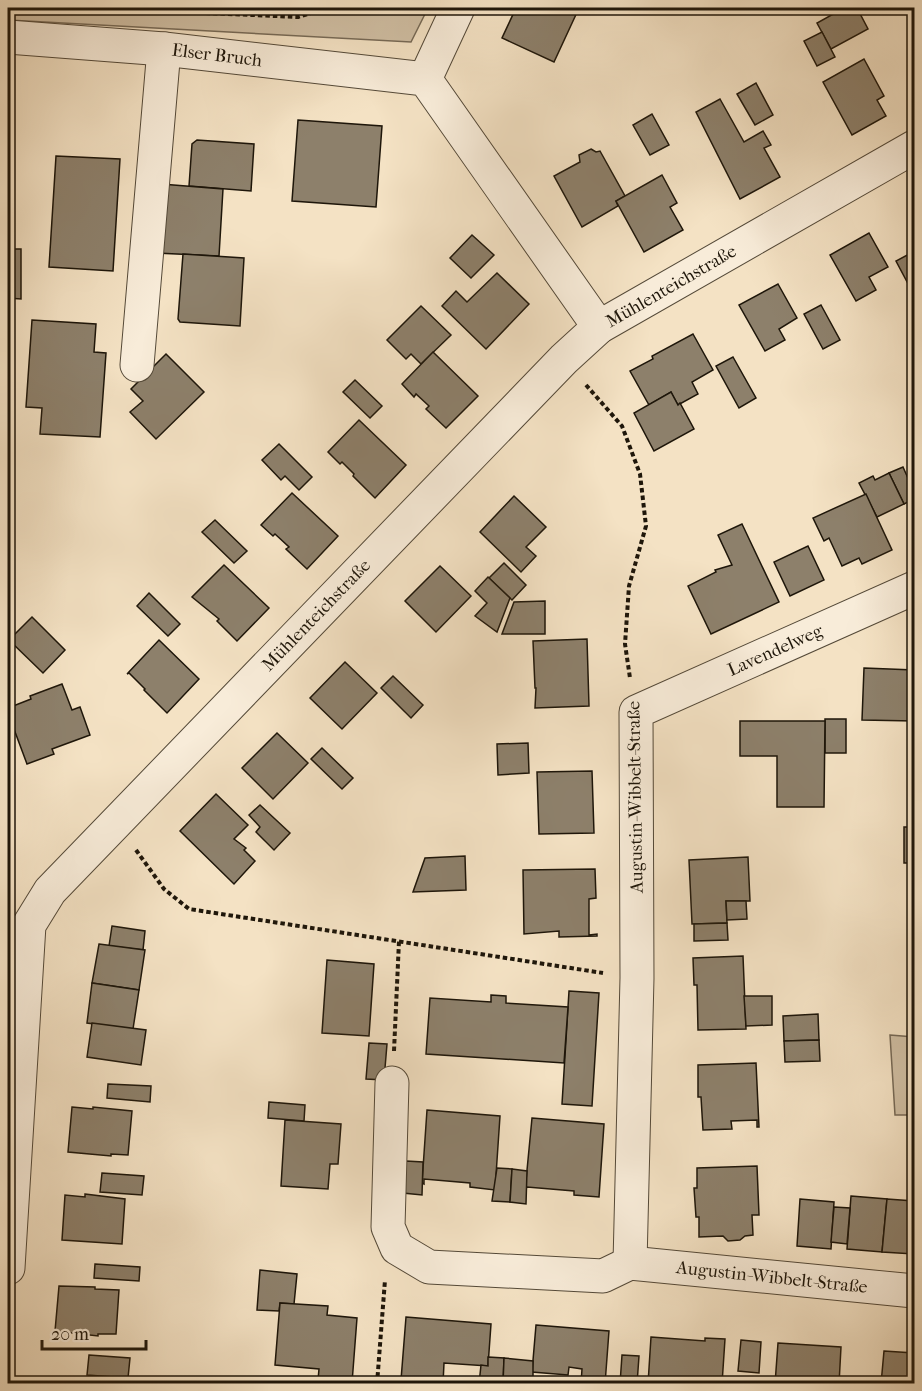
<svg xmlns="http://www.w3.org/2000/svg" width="922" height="1391" viewBox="0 0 922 1391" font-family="'IM FELL French Canon',serif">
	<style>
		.green { fill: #d0bfa4; stroke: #776a57; stroke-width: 1.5 }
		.building { fill: #8d806b; stroke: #1e160a; stroke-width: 1.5 }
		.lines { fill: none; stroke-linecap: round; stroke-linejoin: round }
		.minor-casing { stroke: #544938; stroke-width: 35 }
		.path { stroke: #1e160a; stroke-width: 4; stroke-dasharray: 4.5 3; stroke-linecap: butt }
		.minor { stroke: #f8ecd9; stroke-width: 33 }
		.labels { text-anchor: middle; stroke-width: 4.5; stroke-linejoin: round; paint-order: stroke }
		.street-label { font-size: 18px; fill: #1e160a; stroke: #f8ecd9 }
	</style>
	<rect width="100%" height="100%" fill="#f4e2c4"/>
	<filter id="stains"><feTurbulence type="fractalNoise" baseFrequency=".00333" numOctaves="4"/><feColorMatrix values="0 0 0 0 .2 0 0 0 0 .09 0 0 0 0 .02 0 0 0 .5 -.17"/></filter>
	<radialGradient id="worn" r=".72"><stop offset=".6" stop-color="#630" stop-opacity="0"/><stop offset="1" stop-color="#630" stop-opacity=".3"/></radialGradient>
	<g class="green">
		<path d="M8,8h420l-17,34 -403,-22z"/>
		<path d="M890,1035l24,2v78h-19z"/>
	</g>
	<g class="building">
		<path d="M516,8h63l-25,54 -52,-24z"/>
		<path d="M844,8h13l11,21 -37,20 -14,-26z"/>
		<path d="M822,32l13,25 -18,9 -13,-25z"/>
		<path d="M914,41v21l-3,-6v-6z"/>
		<path d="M864,59l20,37 -7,4 9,16 -34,19 -29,-53z"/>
		<path d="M756,83l17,32 -18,10 -18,-31z"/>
		<path d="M720,99l24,43 19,-11 8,14 -7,3 16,29 -40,22 -44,-87z"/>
		<path d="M652,114l17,31 -19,10 -17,-30z"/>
		<path d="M298,120l84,6 -6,81 -84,-6z"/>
		<path d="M197,140l57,4 -3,47 -62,-5 3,-42z"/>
		<path d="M591,149l5,3 4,-1 25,45 -9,5 2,5 -36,21 -28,-51 26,-14 -1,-7z"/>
		<path d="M56,156l64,3 -7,112 -64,-4z"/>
		<path d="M8,164h5l-4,53h-1z"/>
		<path d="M662,175l15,28 -7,4 13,23 -39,22 -28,-51z"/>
		<path d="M161,184l62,5 -4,67 -63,-3z"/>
		<path d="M869,233l19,34 -19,10 7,13 -20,11 -26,-46z"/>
		<path d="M472,235l22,20 -23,23 -21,-20z"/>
		<path d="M8,249h13v50l-13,-1z"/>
		<path d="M913,252l1,3v40l-18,-34z"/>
		<path d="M183,254l61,4 -4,68 -60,-4 -2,-3z"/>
		<path d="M497,273l32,31 -43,45 -44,-43 14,-15 11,11z"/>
		<path d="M778,284l19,34 -18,11 6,11 -20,11 -26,-46z"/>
		<path d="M821,305l19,35 -17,9 -19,-35z"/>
		<path d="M421,306l30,29 -30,29 -10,-10 -5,5 -19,-19z"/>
		<path d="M32,320l64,4 -2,28 12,1 -6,84 -60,-3 2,-26 -16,-1z"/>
		<path d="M693,334l20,36 -21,12 6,12 -20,11 -7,-13 -22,13 -19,-34 23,-12 -1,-3z"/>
		<path d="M433,352l45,44 -32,32 -20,-19 3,-3 -13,-12 -2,3 -12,-13z"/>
		<path d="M166,354l38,38 -48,47 -26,-27 13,-11 -12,-12z"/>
		<path d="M733,357l23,41 -17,10 -23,-42z"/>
		<path d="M355,380l27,26 -12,12 -27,-26z"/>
		<path d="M671,392l7,13 2,-2 14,26 -40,22 -20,-38z"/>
		<path d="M359,420l47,45 -31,33 -22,-22 1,-2 -12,-12 -2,2 -12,-12z"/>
		<path d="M279,444l33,33 -13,13 -14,-14 -4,4 -19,-20z"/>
		<path d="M903,467l11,25v7l-10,5 -15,-31z"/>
		<path d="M889,473l15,31 -27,13 -18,-34 14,-7 2,4z"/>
		<path d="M909,477l1,2 4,-2v15z"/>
		<path d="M292,493l46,43 -31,33 -21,-20 3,-2 -14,-13 -2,2 -12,-11z"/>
		<path d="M866,494l26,56 -30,14 -3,-6 -17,8 -13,-28 -5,3 -11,-23z"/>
		<path d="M514,496l32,31 -20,20 10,9 -15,16 -41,-40z"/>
		<path d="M215,520l32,31 -13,12 -32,-31z"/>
		<path d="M742,524l37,78 -68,32 -23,-48 28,-14 -1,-2 17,-5 -14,-30z"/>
		<path d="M808,546l16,34 -34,16 -16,-34z"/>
		<path d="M504,563l22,22 -14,15 -23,-22z"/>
		<path d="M224,565l45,43 -32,33 -20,-20 2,-2 -27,-22z"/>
		<path d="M440,566l31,30 -35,36 -31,-31z"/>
		<path d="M488,577l22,21 -13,34 -22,-16 12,-13 -12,-12z"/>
		<path d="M149,593l31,31 -12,12 -31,-30z"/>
		<path d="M545,601v33h-43l12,-32z"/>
		<path d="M32,617l33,33 -22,23 -34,-33z"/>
		<path d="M587,639l2,67 -54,2 1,-20h-1l-2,-47z"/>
		<path d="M159,640l40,39 -32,34 -23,-23 1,-1 -16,-16 -2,1z"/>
		<path d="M345,662l32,31 -35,36 -32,-31z"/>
		<path d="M864,668l50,2v51l-52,-1z"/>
		<path d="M393,676l30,29 -12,13 -30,-30z"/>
		<path d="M62,684l10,26 8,-3 10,28 -38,14 2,5 -27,10 -19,-51v-5l23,-9 -1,-3z"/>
		<rect x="825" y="719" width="21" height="34"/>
		<path d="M740,721h85l-1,86h-47v-51h-37z"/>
		<path d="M277,733l31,30 -35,36 -31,-31z"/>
		<path d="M528,743l1,30 -31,2 -1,-31z"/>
		<path d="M322,748l31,30 -11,11 -31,-30z"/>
		<path d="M592,771l2,62 -55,1 -2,-62z"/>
		<path d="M216,794l32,31 -14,14 12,9 -2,2 11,11 -21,23 -54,-53z"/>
		<path d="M260,805l30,28 -16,17 -18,-18 4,-5 -11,-12z"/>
		<rect x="904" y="827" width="10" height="36"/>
		<path d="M465,856l1,34 -53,2 12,-34z"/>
		<path d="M748,857l2,44h-24l1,22 -35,1 -3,-64z"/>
		<path d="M595,869l1,29 -7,1v36l8,-1v2l-38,1v-6l-35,3 -1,-64z"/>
		<path d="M726,901h20l1,18 -20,1z"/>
		<path d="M727,923l1,17 -34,1v-17z"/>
		<path d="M112,926l33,5 -2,19 -34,-4z"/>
		<path d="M99,944l46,6 -6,40 -47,-7z"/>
		<path d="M743,956l3,73 -48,1 -1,-45h-3l-1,-27z"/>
		<path d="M327,960l47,4 -5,72 -47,-3z"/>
		<path d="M92,983l47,7 -6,39 -46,-6z"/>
		<path d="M569,991l30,2 -7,113 -30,-2z"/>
		<path d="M491,995l15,1v7l62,4 -4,56 -138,-9 4,-56 61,4z"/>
		<path d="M744,996h28v29l-26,1z"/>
		<path d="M818,1014l1,26 -35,1 -1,-25z"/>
		<path d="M92,1023l54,7 -5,35 -54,-8z"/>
		<path d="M819,1040l1,21 -35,1 -1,-21z"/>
		<path d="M369,1043l18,1 -3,36 -18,-1z"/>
		<path d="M756,1063l3,64h-2v-7l-26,1 1,8 -29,1 -2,-33h-3v-32z"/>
		<path d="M108,1084l43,2 -1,16 -43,-4z"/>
		<path d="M269,1102l36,3 -1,16 -36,-3z"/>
		<path d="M72,1107l21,2v-2l39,4 -4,44 -17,-1v2l-43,-4z"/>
		<path d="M427,1110l73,6 -5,74 -25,-3v-4l-46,-4v5l-2,-1z"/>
		<path d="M532,1118l72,6 -5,73 -25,-2v-4l-47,-4 -2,4z"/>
		<path d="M285,1120l56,4 -3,40h-8l-2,25 -47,-3z"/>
		<path d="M406,1161l17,1 -1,33 -19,-2z"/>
		<path d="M757,1166l2,49h-7l1,20 -8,1 -5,4 -12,1 -5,-5 -24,1v-20h-3l-2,-29h3v-20z"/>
		<path d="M497,1168l15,1 -2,33 -18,-1z"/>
		<path d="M512,1169l15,2 -1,33 -16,-2z"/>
		<path d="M102,1173l42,3 -2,19 -42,-3z"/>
		<path d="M85,1194l40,5 -3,45 -60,-4 3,-45 20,2z"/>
		<path d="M851,1196l36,3 -5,53 -35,-3z"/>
		<path d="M800,1199l34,3 -3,47 -34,-3z"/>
		<path d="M887,1199l27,2v53l-32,-2z"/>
		<path d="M834,1207l16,1 -3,36 -16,-2z"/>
		<path d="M95,1264l45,3 -1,14 -45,-3z"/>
		<path d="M260,1270l37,4 -3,30 -14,-1 -1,8 -22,-1z"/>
		<path d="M59,1286l36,1v2l24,1 -3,44h-18v2l-43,-5z"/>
		<path d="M280,1303l48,3 -1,9 30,3 -5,65 -34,-3 1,-11 -44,-4z"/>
		<path d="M406,1317l85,7 -3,42 -44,-3 -1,21 -42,-4z"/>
		<path d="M536,1325l73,6 -4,53h-24l1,-15 -13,-2 -1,8 -36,-3z"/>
		<path d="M651,1337l54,4v-3l20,1 -3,45h-74z"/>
		<path d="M741,1340l20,2 -2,31 -21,-2z"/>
		<path d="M778,1343l63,4 -2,37h-64z"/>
		<path d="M884,1351l30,2v31h-33z"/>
		<path d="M89,1355l41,3 -2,20 -41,-3z"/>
		<path d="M622,1355l17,1 -2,28h-17z"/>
		<path d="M488,1357l16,1 -1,26h-24l2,-19 7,1z"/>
		<path d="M504,1358l29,3v23h-30z"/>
		<path d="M52,1377l36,1v2l24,1v3h-60z"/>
	</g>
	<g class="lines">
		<g class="minor-casing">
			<g id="minor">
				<path d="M8,37l156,12 261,30 174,248"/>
				<path d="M425,79l33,-71"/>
				<path d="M137,365l27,-316"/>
				<path d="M392,1083l-4,144 9,21 32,19 174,9 27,-13 284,28"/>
				<path d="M630,1263l7,-285 -1,-266 278,-124"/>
				<path d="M8,1268l21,-343 21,-34 514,-532 35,-32 315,-180"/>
			</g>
		</g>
		<g class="path">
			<path d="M138,10l160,7 29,-9"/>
			<path d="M586,385l36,41 18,48 6,52 -17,60 -4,58 5,34"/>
			<path d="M136,850l28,39 25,20 414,64"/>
			<path d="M394,1051l5,-110"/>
			<path d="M377,1384l8,-104"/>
		</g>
		<use href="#minor" class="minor"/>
	</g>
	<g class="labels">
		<g class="street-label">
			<text transform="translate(217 55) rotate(7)" y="6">Elser Bruch</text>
			<text transform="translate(671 286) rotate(-30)" y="6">Mühlenteichstraße</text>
			<text transform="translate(316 615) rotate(-46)" y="6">Mühlenteichstraße</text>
			<text transform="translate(775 650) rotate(-24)" y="6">Lavendelweg</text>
			<text transform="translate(635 797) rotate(-91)" y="6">Augustin-Wibbelt-Straße</text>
			<text transform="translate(772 1277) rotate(6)" y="6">Augustin-Wibbelt-Straße</text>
		</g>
	</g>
	<rect width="922" height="1391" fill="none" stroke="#f4e2c4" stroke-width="30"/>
	<rect x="9" y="9" width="904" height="1373" fill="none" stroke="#1e160a" stroke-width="3"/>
	<rect x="15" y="15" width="892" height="1361" fill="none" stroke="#1e160a" stroke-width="1.5"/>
	<path d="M42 1340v9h104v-9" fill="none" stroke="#1e160a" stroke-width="3"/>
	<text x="51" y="1340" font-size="18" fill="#1e160a" stroke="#f8ecd9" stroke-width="4.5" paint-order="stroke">20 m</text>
	<rect width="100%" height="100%" filter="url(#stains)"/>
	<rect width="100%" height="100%" fill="url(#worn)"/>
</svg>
